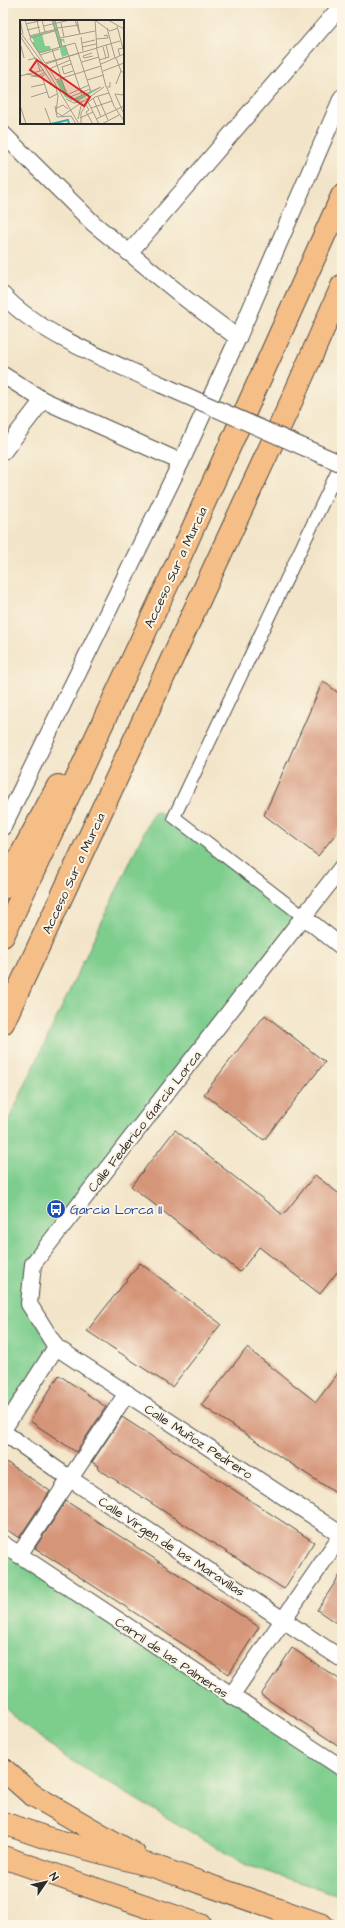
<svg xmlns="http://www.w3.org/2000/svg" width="345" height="1928" viewBox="0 0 345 1928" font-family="'Architects Daughter',sans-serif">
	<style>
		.green { fill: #7dcd8d; stroke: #547c5c }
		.building { fill: #d59579 }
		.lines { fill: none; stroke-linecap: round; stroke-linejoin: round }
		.pedestrian-casing { stroke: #494743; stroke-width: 14 }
		.minor-casing { stroke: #494743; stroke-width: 18 }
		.motorway-casing { stroke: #494743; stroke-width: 24 }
		.pedestrian { stroke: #fff; stroke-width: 12 }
		.minor { stroke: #fff; stroke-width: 16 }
		.motorway { stroke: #f6be87; stroke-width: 22 }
		.minor-bridge-casing { stroke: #494743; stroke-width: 18; stroke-linecap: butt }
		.minor-bridge { stroke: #fff; stroke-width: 16 }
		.labels { text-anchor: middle; stroke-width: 4; stroke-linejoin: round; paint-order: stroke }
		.street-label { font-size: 13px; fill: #2b2b2b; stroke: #fcf5e5 }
		.transit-label { font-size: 13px; fill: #164399; stroke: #fcf5e5; text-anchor: start }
		.inset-river { fill: none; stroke: #3aabb4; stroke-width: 2 }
		.inset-road { fill: none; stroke: #a29a89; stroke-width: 1 }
		.view { fill: #d62828; fill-opacity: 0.15; stroke: #d62828; stroke-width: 2 }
		.inset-edge { fill: none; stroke: #2b2b2b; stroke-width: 2 }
	</style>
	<rect width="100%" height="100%" fill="#fcf5e5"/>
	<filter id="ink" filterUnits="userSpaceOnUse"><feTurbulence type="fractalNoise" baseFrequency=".025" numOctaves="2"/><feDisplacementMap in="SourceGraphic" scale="8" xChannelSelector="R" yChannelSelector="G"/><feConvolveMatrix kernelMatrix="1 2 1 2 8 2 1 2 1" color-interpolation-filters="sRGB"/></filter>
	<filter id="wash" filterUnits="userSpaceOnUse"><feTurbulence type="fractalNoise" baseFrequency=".012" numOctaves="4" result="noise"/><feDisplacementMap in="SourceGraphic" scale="16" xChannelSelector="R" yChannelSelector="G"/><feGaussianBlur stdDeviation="0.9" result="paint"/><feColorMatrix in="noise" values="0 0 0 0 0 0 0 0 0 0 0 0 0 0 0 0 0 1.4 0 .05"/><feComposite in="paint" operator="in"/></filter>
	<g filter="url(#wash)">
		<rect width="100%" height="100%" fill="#f2e4c8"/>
		<g class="green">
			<path d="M154,811l20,6 130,100 -271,347 -4,40 27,43 -53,83v-298z"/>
			<path d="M3,1544l339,224v128l-96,-31 -179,-107 -45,-35 -19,-18z"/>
		</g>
		<g id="blocks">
			<g class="building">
				<path d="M323,681l19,15v130l-24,30 -54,-41z"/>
				<path d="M265,1015l60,47 -61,78 -60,-46z"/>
				<path d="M175,1130l108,85 32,-40 27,21v70l-22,28 -61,-47 -19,25 -109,-86z"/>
				<path d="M140,1263l81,61 -49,63 -85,-56z"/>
				<path d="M247,1348l69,54 26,-34v129l-141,-92z"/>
				<path d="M59,1375l47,32 -30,45 -46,-31z"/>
				<path d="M122,1417l192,125 -30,47 -187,-121 1,-2 -6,-4z"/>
				<path d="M3,1460l47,31 -31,47 -16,-11z"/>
				<path d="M66,1501l193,126 -30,47 -194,-126z"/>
				<path d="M342,1572v55l-25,-17z"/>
				<path d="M292,1648l50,33v67l-81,-53z"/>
			</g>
		</g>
	</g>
	<g filter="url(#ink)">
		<use href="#blocks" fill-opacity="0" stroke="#494743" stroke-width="1"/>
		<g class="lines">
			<g class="pedestrian-casing">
				<path id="pedestrian" d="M304,917l-130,-100 168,-355"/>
			</g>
			<g class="minor-casing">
				<g id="minor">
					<path d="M3,134l91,90 92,75 52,39"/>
					<path d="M129,253l213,-248"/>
					<path d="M3,295c37,40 110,67 159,90"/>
					<path d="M3,375l40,25 138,62"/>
					<path d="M3,452l40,-52"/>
					<path d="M3,827l178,-365 57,-124 104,-241"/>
					<path d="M342,867l-309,397 -4,40 27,43 286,188"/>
					<path d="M304,917l38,30"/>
					<path d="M3,1430l53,-83"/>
					<path d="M3,1432l66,46 273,181"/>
					<path d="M3,1544l339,224"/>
					<path d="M19,1555l108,-162"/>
					<path d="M231,1696l111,-162"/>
				</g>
			</g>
			<g class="motorway-casing">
				<g id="motorway">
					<path d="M3,888l55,-102"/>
					<path d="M3,936l167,-357 172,-383"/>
					<path d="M3,1023l289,-623 50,-114"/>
					<path d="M3,1769l28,25 103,60"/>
					<path d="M3,1823l44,15 109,29 166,58"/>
					<path d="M3,1857l197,68"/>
				</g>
			</g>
			<use href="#pedestrian" class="pedestrian"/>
			<use href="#minor" class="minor"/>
			<use href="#motorway" class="motorway"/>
			<g class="minor-bridge-casing">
				<path id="minor-bridge" d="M162,385l180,79"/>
			</g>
			<use href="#minor-bridge" class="minor-bridge"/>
		</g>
	</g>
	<defs>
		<g id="bus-disc" transform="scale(1)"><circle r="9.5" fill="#1a4fb4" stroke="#fcf5e5"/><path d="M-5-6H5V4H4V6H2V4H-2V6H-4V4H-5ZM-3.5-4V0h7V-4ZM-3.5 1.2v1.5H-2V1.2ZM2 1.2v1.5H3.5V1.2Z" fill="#fff"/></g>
	</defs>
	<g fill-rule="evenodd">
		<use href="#bus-disc" x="56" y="1209"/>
	</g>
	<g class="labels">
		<g class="street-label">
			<text transform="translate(175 567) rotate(-65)" y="5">Acceso Sur a Murcia</text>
			<text transform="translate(73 873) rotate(-65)" y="5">Acceso Sur a Murcia</text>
			<text transform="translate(144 1121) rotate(-52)" y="5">Calle Federico García Lorca</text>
			<text transform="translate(199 1441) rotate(33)" y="5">Calle Muñoz Pedrero</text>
			<text transform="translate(172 1546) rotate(33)" y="5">Calle Virgen de las Maravillas</text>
			<text transform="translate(172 1657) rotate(34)" y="5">Carril de las Palmeras</text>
		</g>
		<g class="transit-label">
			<text x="70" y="1214">García Lorca II</text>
		</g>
	</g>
	<g transform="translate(20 20)">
		<rect width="104" height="104" fill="#f2e4c8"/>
		<path d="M32,0h3l5,19h4l1,5 -3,-4v6l3,-1 3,10 -6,2 -7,-26 -13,3 3,12h5l1,4 -12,3 -7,-10 2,-2 -3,-5 24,-6zM41,59l10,21 29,-12 -23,14 -12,-5 -9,-16z" fill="#7dcd8d"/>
		<path class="inset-river" d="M31,104l17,-4 1,4"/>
		<path class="inset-road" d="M0,0l3,14M5,0l5,16M22,0l3,12M32,0l8,27M35,0l7,26M55,0l5,14M57,0l3,14M75,0l2,30 9,37h4v-5M88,0l16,9M17,1l3,13M76,1l14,10 8,-3M41,3l3,14M6,4l13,-3M24,6l26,-6M97,6l7,26M37,8l22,-3M87,8l8,30M7,10l13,-3M0,12l22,30 37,62M0,16l35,52M9,16l28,-7M11,16l-1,3 15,24M61,17l2,14M10,18l28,-8M40,18l35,-7M76,19l12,-1 -1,-3 -3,1M62,23l13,-3M45,25l17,50M86,25l3,12 -3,1M1,26l3,12M62,27l14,-3M76,28l24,-7M32,29l14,44 5,7 30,-13M19,33l36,-10 16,49M72,33l-9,3 1,2 9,-2M20,35l19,-6M100,36l-2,-7 5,-1M96,38l5,13 3,2M8,40l8,-2 4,13M79,40l7,-2 -3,-11M62,42l17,-5M25,43l52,-15M26,44l10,16 45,-14M26,44l33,-11M51,44l-9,3 2,7 9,-3M81,44l23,-10M29,49l21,-9M83,51l21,-8M6,54l12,2 7,-4M0,56l24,-6M11,56l9,1 6,-3M22,56l7,22 8,-4M67,60l17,-5M96,64l5,-13M11,67l14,-3M36,68l2,8 -2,16 6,4 42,-29M87,68l7,18 10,15M49,74l20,-9M104,75l-9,-1 9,20M11,77l16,-5M50,77l20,-8M78,77l10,23M73,78l8,19M46,79l8,4 10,-2M68,82l11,22M0,85l6,19M66,85l3,5 -3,2 7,12M35,86l2,11 14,-1 5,8M25,88l6,16M37,88l6,-3 5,4M71,88l21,-7M60,98l13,-6M58,99l3,-13M76,99l28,-13M61,104v-11l6,-10 8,-6 14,-4M82,104l17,-9"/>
		<path class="view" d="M17,40l53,37 -6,9 -54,-36z"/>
		<rect width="104" height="104" class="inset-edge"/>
	</g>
	<rect width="345" height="1928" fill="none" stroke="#fcf5e5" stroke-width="16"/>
	<g transform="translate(46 1882) rotate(56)" stroke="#fcf5e5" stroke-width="3" paint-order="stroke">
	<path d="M0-3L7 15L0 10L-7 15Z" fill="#2b2b2b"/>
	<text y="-6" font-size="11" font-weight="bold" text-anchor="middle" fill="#2b2b2b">N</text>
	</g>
</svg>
